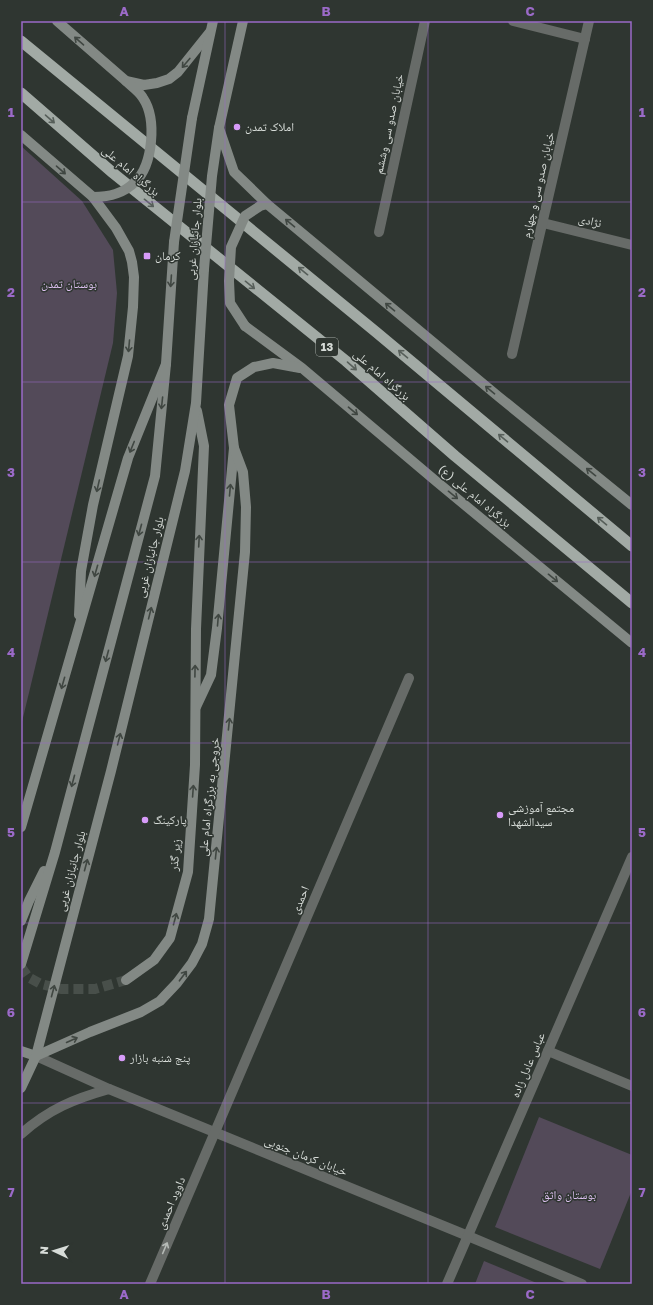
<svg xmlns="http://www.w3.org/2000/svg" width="653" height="1305" viewBox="0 0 653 1305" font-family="'Golos Text','Noto Naskh Arabic',sans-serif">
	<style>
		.green { fill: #534a59 }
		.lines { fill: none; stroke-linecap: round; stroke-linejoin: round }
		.secondary-tunnel { stroke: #484f4a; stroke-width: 10; stroke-dasharray: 10 5; stroke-linecap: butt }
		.minor { stroke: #676b68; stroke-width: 10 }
		.secondary { stroke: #838985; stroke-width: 10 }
		.trunk { stroke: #a2aaa5; stroke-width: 11 }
		.secondary-bridge { stroke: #838985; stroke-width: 10 }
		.oneway { stroke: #404742 }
		.oneway2 { stroke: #575f5a }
		.oneway3 { stroke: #b5bab6 }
		.grid { fill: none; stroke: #9b6ac8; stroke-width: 1; stroke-opacity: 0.55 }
		.poi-dot { fill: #d79bf9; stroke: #2f3631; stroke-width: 1.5 }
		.labels { text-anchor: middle; stroke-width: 3; stroke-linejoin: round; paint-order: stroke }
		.shield { fill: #2f3631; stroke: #a5aaa6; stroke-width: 1 }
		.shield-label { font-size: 11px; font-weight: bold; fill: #d7dcd8 }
		.street-label { font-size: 12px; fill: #d7dcd8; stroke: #2f3631 }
		.poi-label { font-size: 12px; fill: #d7dcd8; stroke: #2f3631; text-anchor: start }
		.park-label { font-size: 12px; fill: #ddc0f0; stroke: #2f3631 }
		.neatline { fill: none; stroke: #9b6ac8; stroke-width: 1.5 }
		.grid-label { font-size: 13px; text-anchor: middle; font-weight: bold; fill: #9b6ac8 }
	</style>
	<rect width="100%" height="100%" fill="#2f3631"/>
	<g class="green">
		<path d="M21,146l61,55 31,49 4,43 -4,50 -92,383z"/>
		<path d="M539,1117l93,38v35l-32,79 -105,-42z"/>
		<path d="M484,1261l55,23h-64z"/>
	</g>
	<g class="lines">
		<path class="secondary-tunnel" d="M21,967l7,10 13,7 20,5h34l31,-9"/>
		<g class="minor">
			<path d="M513,21l72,18"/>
			<path d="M543,223l89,22"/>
			<path d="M379,232l46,-211"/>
			<path d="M512,354l77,-333"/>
			<path d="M548,1051l84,35"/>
			<path d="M36,1056l73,33 359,147 114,48"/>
			<path d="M21,1134c28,-25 53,-35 88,-45"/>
			<path d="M150,1284l259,-606"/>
			<path d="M447,1284l185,-427"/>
		</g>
		<g class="secondary">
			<path d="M57,21l69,60 18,4 13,-2 12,-4 9,-7 32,-40"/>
			<path d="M243,21l-24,107 15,44 33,32 232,193 133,108"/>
			<path d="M192,118l21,-97"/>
			<path d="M21,135l72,62 23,31 13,23 3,11 2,15 -1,30 -5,49 -35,149 -12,66 -2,44"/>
			<path d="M245,326l57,42 135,114 195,161"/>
			<path d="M196,707l15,-32 6,-47 17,-180 -5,-43 8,-27 17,-11 19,-4 27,5"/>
			<path d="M21,827l107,-369 38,-94 8,-122"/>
			<path d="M21,921l8,-20 15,-30"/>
			<path d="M21,964l34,-112 100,-376 11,-112"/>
			<path d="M126,980l28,-20 16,-22 18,-66 7,-107 1,-136 8,-183 -7,-35"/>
			<path d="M21,1051l15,5"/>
			<path d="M36,1056l54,-24 51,-20 19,-11 17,-18 15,-20 10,-19 7,-25 36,-367 1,-45 -3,-35 -9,-24"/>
			<path d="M21,1088l15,-32 75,-285 74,-300 11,-68 8,-134"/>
		</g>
		<g class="trunk">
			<path d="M21,41l355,291 256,214"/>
			<path d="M21,93l92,80 233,188 109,95 177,147"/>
		</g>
		<g class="secondary-bridge">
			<path d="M93,197c16,0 30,-3 42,-15 18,-17 22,-63 8,-84 -4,-7 -11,-11 -17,-17"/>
			<path d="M174,242l18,-124"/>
			<path d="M204,269l8,-93 7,-48"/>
			<path d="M245,326l-15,-23 -1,-22 2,-34 14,-31 15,-10 7,-2"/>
		</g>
	</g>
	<defs><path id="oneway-shaft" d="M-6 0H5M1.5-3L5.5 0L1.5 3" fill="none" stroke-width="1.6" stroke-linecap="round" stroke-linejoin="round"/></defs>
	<g class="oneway">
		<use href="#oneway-shaft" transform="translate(79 41) rotate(-139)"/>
		<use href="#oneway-shaft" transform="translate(186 63) rotate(130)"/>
		<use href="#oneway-shaft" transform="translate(61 170) rotate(41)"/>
		<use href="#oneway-shaft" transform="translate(290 223) rotate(-140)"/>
		<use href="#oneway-shaft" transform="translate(171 281) rotate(94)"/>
		<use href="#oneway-shaft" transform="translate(390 307) rotate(-140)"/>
		<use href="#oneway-shaft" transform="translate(129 346) rotate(95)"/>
		<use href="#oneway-shaft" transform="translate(490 390) rotate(-140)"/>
		<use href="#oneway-shaft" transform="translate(162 403) rotate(96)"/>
		<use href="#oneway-shaft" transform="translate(353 411) rotate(40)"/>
		<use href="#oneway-shaft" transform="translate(132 447) rotate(112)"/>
		<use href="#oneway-shaft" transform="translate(591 472) rotate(-141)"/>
		<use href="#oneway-shaft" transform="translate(98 486) rotate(103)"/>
		<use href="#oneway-shaft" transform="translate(230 490) rotate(-85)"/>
		<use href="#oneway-shaft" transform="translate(453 495) rotate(39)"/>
		<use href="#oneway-shaft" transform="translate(140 530) rotate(105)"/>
		<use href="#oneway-shaft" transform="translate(199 541) rotate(-87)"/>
		<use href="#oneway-shaft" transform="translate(96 571) rotate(106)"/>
		<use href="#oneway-shaft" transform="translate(553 578) rotate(39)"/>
		<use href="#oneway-shaft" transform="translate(150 613) rotate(-76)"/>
		<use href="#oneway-shaft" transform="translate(218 620) rotate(-85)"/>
		<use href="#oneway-shaft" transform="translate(107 656) rotate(105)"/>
		<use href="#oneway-shaft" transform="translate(195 671) rotate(-89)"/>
		<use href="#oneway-shaft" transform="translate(63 683) rotate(106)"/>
		<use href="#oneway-shaft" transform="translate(229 724) rotate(-84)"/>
		<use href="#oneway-shaft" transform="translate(119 739) rotate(-76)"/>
		<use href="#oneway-shaft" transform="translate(73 781) rotate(105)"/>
		<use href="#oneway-shaft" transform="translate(193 791) rotate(-86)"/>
		<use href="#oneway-shaft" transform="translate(216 853) rotate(-84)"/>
		<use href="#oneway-shaft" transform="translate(86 865) rotate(-75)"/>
		<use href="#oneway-shaft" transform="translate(175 919) rotate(-75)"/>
		<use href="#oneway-shaft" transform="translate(183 976) rotate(-53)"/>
		<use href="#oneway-shaft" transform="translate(53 991) rotate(-75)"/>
		<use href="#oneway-shaft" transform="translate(72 1040) rotate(-24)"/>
	</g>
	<g class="oneway2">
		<use href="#oneway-shaft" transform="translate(50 119) rotate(41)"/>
		<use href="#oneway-shaft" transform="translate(149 203) rotate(39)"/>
		<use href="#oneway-shaft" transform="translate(303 271) rotate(-141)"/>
		<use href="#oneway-shaft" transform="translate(250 285) rotate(39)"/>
		<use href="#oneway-shaft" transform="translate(403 354) rotate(-140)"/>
		<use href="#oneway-shaft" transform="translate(352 366) rotate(41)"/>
		<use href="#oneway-shaft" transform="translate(503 438) rotate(-140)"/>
		<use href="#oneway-shaft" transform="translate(602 521) rotate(-140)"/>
	</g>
	<use class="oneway3" href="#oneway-shaft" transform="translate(165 1248) rotate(-67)"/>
	<path class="grid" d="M225,21v1263M428,21v1263M21,202h611M21,382h611M21,562h611M21,743h611M21,923h611M21,1103h611"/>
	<g class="poi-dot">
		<circle cx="237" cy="127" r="4"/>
		<rect x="143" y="252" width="8" height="8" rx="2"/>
		<circle cx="500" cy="815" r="4"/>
		<circle cx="145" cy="820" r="4"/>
		<circle cx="122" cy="1058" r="4"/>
	</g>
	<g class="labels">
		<rect class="shield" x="316" y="338" width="22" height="18" rx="3"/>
		<g class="shield-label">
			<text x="327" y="351">13</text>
		</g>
		<g class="street-label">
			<text transform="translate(389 124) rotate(-78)" y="4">خیابان صدو سی وششم</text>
			<text transform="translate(131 171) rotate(40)" y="4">بزرگراه امام علی</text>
			<text transform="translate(538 185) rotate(-77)" y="4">خیابان صدو سی و چهارم</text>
			<text transform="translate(590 221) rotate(13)" y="4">نژادی</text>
			<text transform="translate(194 239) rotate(-85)" y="4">بلوار جانبازان غربی</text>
			<text transform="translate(382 375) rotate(41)" y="4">بزرگراه امام علی</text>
			<text transform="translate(475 496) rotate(40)" y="4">بزرگراه امام علی (ع)</text>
			<text transform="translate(150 557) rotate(-76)" y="4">بلوار جانبازان غربی</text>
			<text transform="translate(209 797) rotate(-84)" y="4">خروجی به بزرگراه امام علی</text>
			<text transform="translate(175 855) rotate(-85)" y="4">زیر گذر</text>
			<text transform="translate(71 871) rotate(-75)" y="4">بلوار جانبازان غربی</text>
			<text transform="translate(300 900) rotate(-67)" y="4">احمدی</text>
			<text transform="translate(528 1065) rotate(-67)" y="4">عباس عادل زاده</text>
			<text transform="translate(306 1156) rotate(22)" y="4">خیابان کرمان جنوبی</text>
			<text transform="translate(171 1203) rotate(-67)" y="4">داوود احمدی</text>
		</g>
		<g class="poi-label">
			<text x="245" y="131">املاک تمدن</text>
			<text x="155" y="260">کرمان</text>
			<text x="508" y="812">مجتمع آموزشی<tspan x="508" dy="14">سیدالشهدا</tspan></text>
			<text x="153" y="824">پارکینگ</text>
			<text x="130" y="1062">پنج شنبه بازار</text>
		</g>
		<g class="park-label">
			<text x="69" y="288">بوستان تمدن</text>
			<text x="569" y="1199">بوستان واثق</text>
		</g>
	</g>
	<rect width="653" height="1305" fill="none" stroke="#2f3631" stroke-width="44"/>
	<g transform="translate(54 1251) rotate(274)" stroke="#2f3631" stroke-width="3" paint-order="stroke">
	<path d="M0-3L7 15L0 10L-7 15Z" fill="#d7dcd8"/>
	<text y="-6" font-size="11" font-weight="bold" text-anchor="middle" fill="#d7dcd8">N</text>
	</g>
	<rect x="22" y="22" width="609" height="1261" class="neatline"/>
	<g class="grid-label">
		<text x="124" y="16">A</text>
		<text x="326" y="16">B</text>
		<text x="530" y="16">C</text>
		<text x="11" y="117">1</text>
		<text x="642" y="117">1</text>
		<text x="11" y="297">2</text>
		<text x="642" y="297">2</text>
		<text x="11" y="477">3</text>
		<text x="642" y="477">3</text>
		<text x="11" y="657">4</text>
		<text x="642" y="657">4</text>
		<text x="11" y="837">5</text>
		<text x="642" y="837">5</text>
		<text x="11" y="1017">6</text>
		<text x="642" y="1017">6</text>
		<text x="11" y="1197">7</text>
		<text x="642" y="1197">7</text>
		<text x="124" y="1299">A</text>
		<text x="326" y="1299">B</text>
		<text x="530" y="1299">C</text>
	</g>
</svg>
